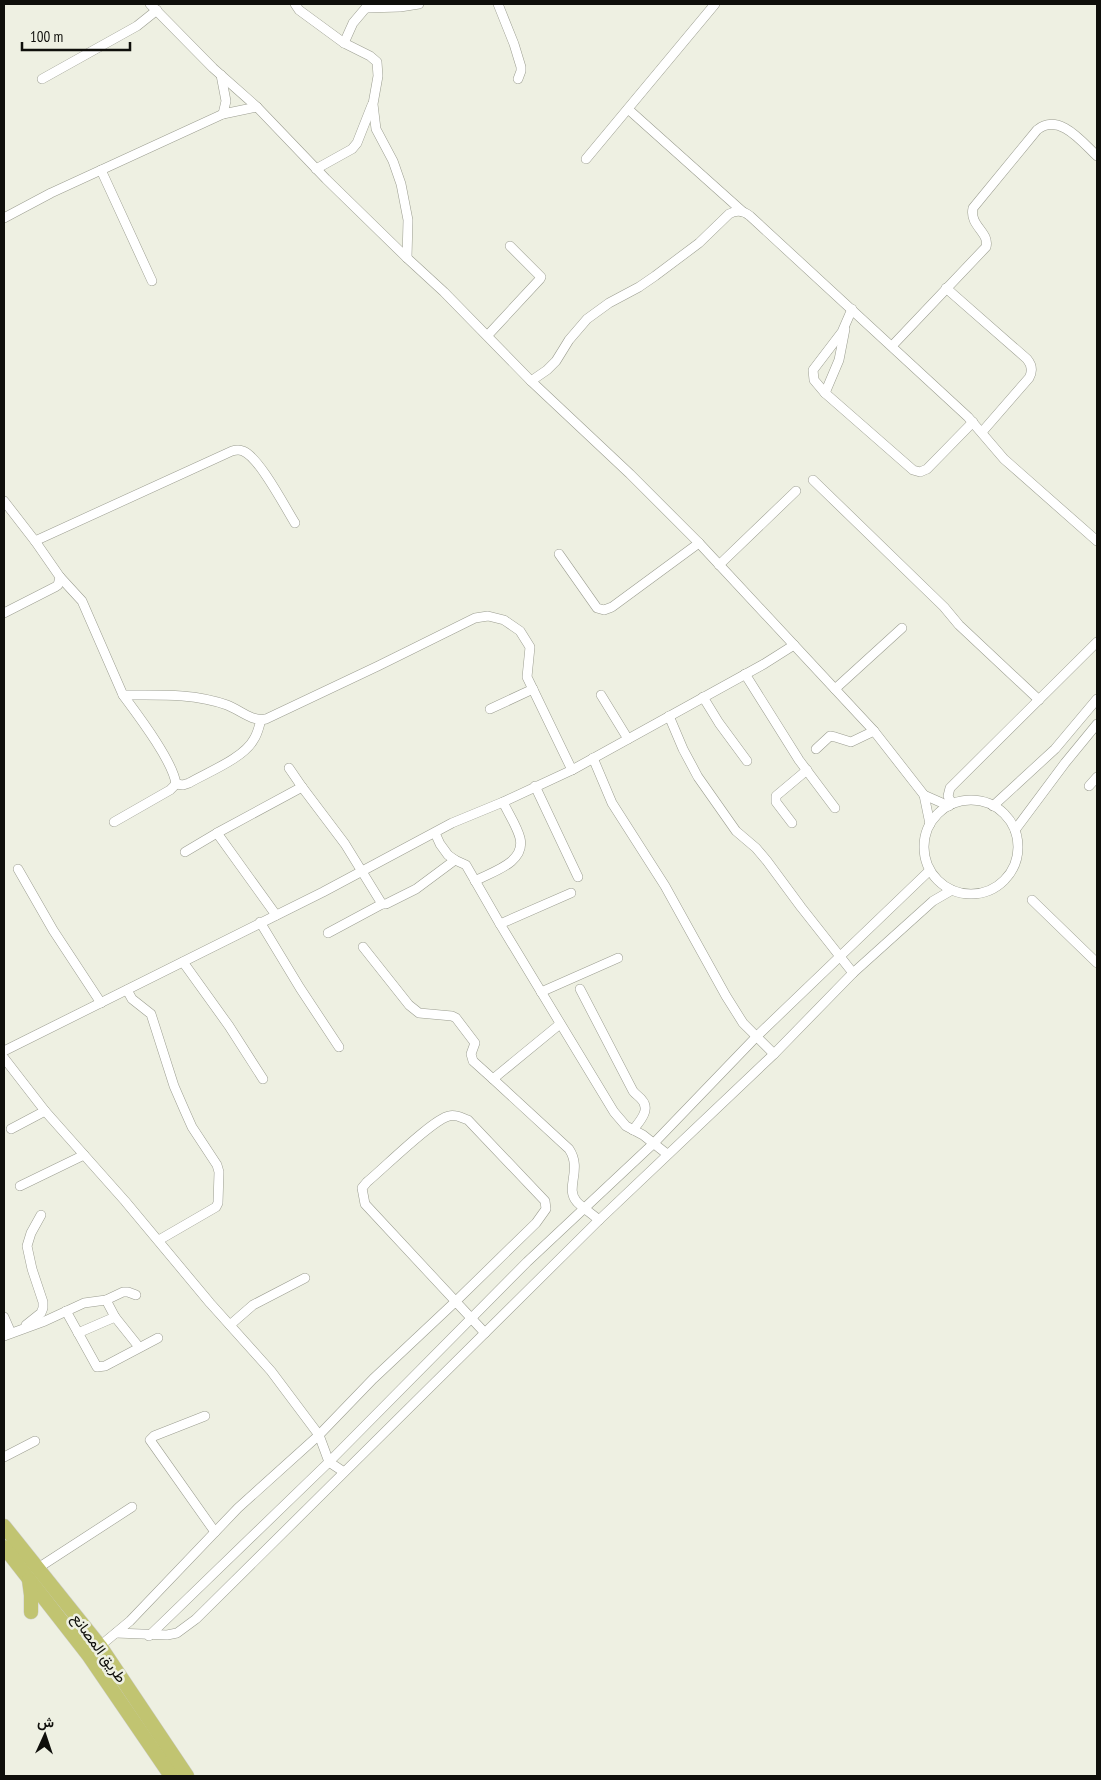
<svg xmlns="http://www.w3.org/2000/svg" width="1101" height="1780" viewBox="0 0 1101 1780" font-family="'PT Sans Narrow',Vazirmatn,sans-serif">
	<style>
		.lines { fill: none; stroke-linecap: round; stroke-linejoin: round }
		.street-casing { stroke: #9b9d90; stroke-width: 10 }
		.primary-casing { stroke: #cfcfce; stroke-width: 15 }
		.street { stroke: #fff; stroke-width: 9 }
		.primary { stroke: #c1c471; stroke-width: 14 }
		.labels { text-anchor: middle; stroke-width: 5; stroke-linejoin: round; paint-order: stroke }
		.street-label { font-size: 15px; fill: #0f0f0b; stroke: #eef0e2 }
	</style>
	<rect width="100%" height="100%" fill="#eef0e2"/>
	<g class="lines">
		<g class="street-casing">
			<g id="street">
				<path d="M150,4l63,64 44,39 69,72 81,79 37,34 87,89 99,93 69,69 175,188 50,64 6,29"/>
				<path d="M295,4l4,6 45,33"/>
				<path d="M369,4l-16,19 -9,20 26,13 7,6 1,14 -5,28 3,25 17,32 8,23 7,36 -1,38"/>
				<path d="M498,4l16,40 7,23v4l-3,8"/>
				<path d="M367,8l33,-1 19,-3"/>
				<path d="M221,75l5,26 -3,13"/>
				<path d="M42,79l95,-53 20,-16"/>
				<path d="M628,109l114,102"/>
				<path d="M586,159l129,-155"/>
				<path d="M316,169l36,-20 5,-6 15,-38"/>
				<path d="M101,170l51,111"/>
				<path d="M4,218l47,-25 172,-79 34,-7"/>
				<path d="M946,288l81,71c5,6 6,12 2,19l-47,54"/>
				<path d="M852,309l-10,23 -29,38 1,10 11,13 88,77 7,2 7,-3 46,-47"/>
				<path d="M488,335l52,-56 1,-2 -31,-31"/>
				<path d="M892,346l94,-99c4,-15 -17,-21 -13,-39l64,-78c22,-18 45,12 60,26"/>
				<path d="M531,381l16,-11 9,-9 13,-21 18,-21 22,-16 30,-16 16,-11 44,-33 30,-29c7,-4 14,-4 21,2l218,201 36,42 93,82"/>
				<path d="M825,393l14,-33 6,-31"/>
				<path d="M813,480l131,127 15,18 80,75"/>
				<path d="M4,501l31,40 25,36 -2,8 -3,2 -51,26"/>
				<path d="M35,541l197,-90c3,-1 7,-2 11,0 16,6 42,56 52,72"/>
				<path d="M559,554l38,54 7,2 8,-3 87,-64"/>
				<path d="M719,565l77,-74"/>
				<path d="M60,577l22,24 41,94c35,0 71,-2 104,10 13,5 25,17 39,14l112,-53 97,-48 13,-2 16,4 16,11 10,16 -3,30 45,93"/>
				<path d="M745,674l54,86 36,48"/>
				<path d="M835,689l67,-61"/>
				<path d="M601,695l27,44"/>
				<path d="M703,697l16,26 28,38"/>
				<path d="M490,709l43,-20"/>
				<path d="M669,716l14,33 15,28 38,54 20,17 11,13 34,46 52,66"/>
				<path d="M816,749l14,-13 5,1 16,5 23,-11"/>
				<path d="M593,758l19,45 53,83 61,110 17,27 31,31"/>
				<path d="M289,768l13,19 43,57 37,60h4l30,-15 39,-29"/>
				<path d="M176,784l7,1 6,-2c19,-11 55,-25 65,-44 4,-6 5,-13 7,-19"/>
				<path d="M535,786l43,91"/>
				<path d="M1089,786l8,-9"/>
				<path d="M924,795l25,11"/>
				<circle cx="971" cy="847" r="47"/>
				<path d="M952,804l-4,-8 2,-8 147,-146"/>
				<path d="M993,806l62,-57 42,-50"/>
				<path d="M114,822l56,-32 6,-6c-3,-23 -39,-70 -53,-89"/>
				<path d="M792,823l-16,-21v-6l31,-26"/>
				<path d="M1015,830l50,-67 32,-39"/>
				<path d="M217,833l59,82"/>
				<path d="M435,833l5,11 8,11 7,5 11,5 34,59 114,188 12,14 17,9 24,19"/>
				<path d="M185,852l32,-19 85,-46"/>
				<path d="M18,869l35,61 48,73"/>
				<path d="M475,881c16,-9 51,-18 45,-43 -3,-12 -12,-25 -17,-36"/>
				<path d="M1032,900l65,63"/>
				<path d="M260,922l40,66 39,59"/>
				<path d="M500,924l71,-31"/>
				<path d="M328,933l54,-29"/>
				<path d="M363,947l46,58 10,8 33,3 4,2 19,25 -4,11 2,7 20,18"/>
				<path d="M183,962l46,64 34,53"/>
				<path d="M580,989l53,102c3,4 6,5 9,9 9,10 -3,22 -9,30"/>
				<path d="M127,990l5,9 19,15 23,72 10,23 8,18 25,38 2,7 -1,31 -2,4 -57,33"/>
				<path d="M541,992l77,-34"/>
				<path d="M560,1024l-67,55 76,70c14,21 -5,39 8,53 6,6 15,12 22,18"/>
				<path d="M4,1051l319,-159 129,-69 51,-21 69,-32 192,-106 30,-19"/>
				<path d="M4,1058l41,53 80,90 85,102 61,68 48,64 10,27 15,10"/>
				<path d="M11,1129l34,-18"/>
				<path d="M20,1186l64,-31"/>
				<path d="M106,1300l9,17 24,30"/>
				<path d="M66,1311l31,56 8,-1 53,-28"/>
				<path d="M4,1317l7,16"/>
				<path d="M26,1325l15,-12 2,-5v-6l-11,-33 -5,-23 4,-13 10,-18"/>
				<path d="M230,1325l23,-20 52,-27"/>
				<path d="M78,1333l37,-16"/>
				<path d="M4,1336l41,-15 39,-18 22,-3 17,-8h5l8,3"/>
				<path d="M205,1416l-51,20 -4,4 65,92"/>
				<path d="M4,1457l31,-16"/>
				<path d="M38,1568l94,-61"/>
				<path d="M116,1633l51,2 10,-2 19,-14 403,-399 175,-166 79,-81 80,-72 19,-11"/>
				<path d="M149,1636l180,-174 198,-200 127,-119 103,-107 172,-165"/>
				<path d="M100,1646l30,-25 108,-113 81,-73 54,-56 82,-77 81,-79 10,-14 -1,-8 -77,-81c-6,-2 -12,-6 -19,-4 -16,3 -66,53 -82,66l-5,6 3,16 120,129"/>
			</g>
		</g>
		<g class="primary-casing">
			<g id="primary">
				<path d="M4,1526l96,120 87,130"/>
				<path d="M4,1547l85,109 82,120"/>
				<path d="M29,1580l2,15v17"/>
			</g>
		</g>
		<use href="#street" class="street"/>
		<use href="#primary" class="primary"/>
	</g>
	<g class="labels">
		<g class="street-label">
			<text transform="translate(99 1648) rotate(54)" y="5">طريق المصانع</text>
		</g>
	</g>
	<rect width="1101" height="1780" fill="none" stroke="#0f0f0b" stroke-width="10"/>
	<g transform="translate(45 1735) rotate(3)" stroke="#eef0e2" stroke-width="4" paint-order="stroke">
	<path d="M0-4L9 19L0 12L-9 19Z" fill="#0f0f0b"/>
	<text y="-8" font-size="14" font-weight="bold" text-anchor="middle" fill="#0f0f0b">ش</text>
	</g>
	<path d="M22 42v8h108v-8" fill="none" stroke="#0f0f0b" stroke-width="2.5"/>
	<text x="30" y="42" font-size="15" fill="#0f0f0b" stroke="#eef0e2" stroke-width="4" paint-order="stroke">100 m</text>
</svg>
